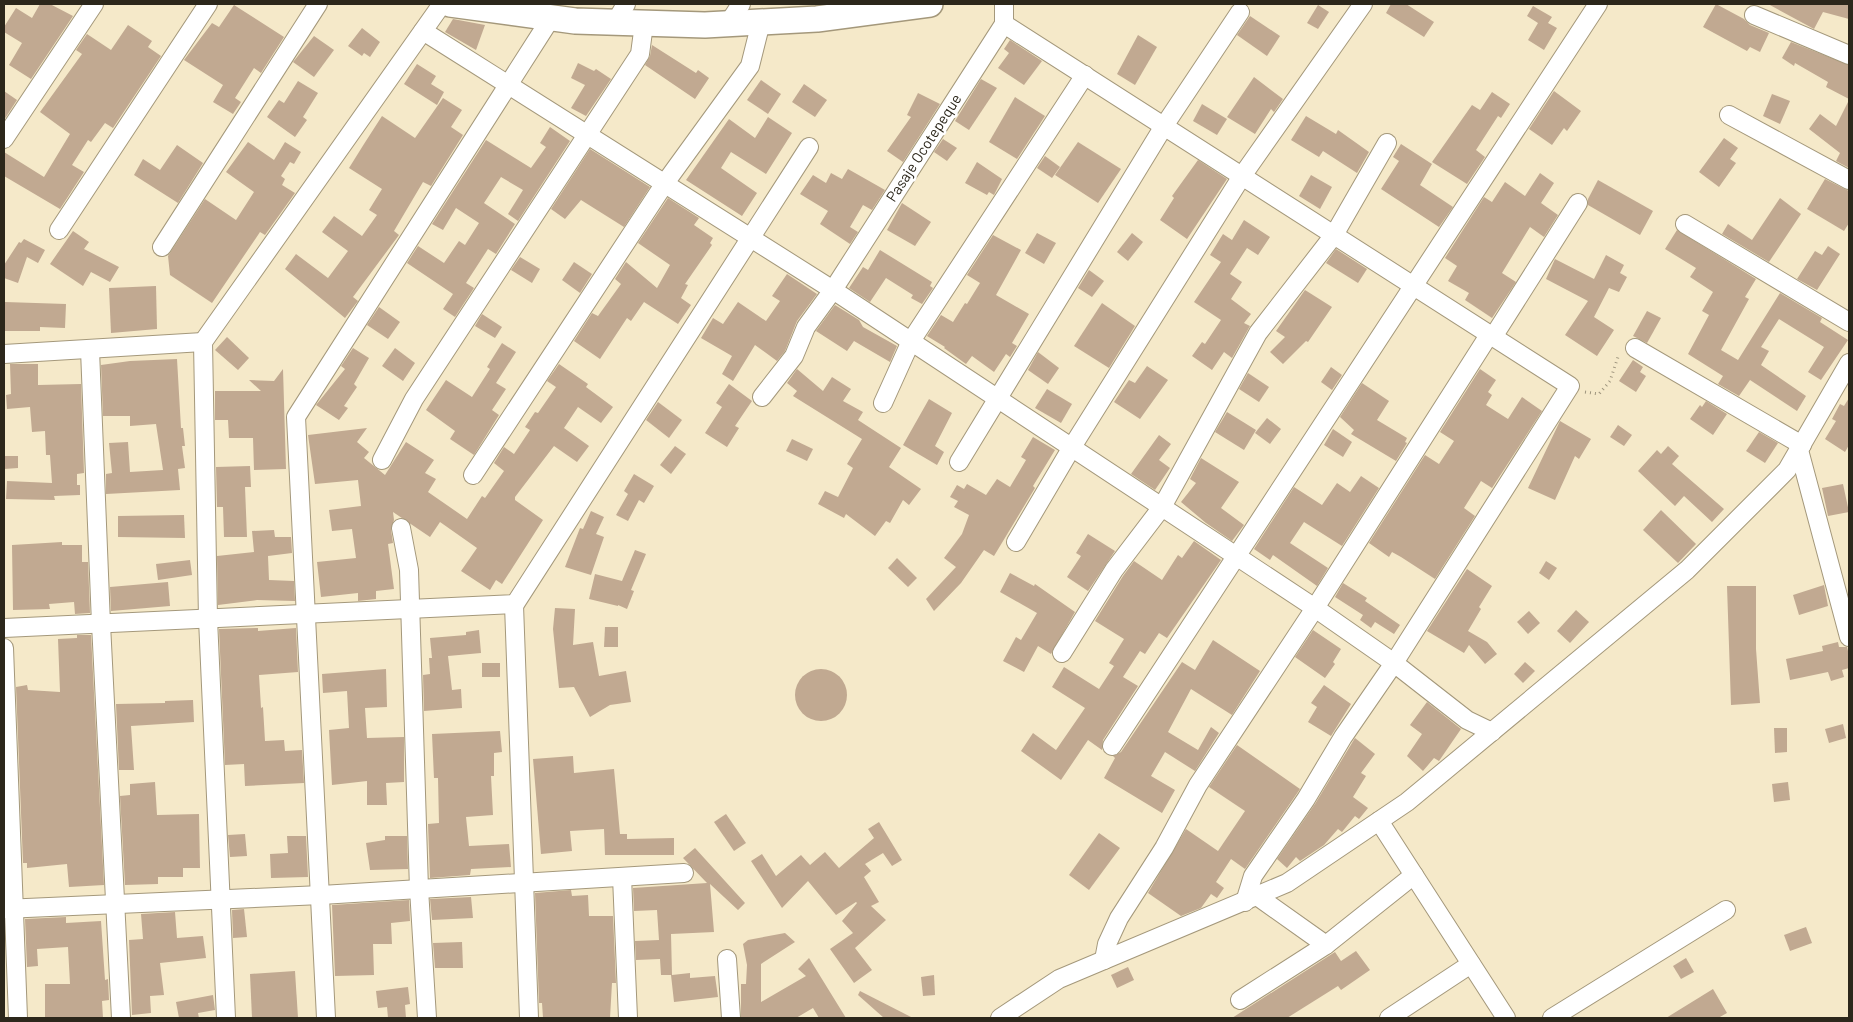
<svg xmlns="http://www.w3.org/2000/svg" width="1853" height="1022" viewBox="0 0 1853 1022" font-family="Barlow,sans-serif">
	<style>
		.building { fill: #c1a991 }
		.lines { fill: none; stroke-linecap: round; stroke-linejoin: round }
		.minor-casing { stroke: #a4987b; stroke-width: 20 }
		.secondary-casing { stroke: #a4987b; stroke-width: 28 }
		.path { stroke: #9e957e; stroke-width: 3; stroke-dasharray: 1 4; stroke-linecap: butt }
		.minor { stroke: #fff; stroke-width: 18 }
		.secondary { stroke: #fff; stroke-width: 25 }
		.labels { text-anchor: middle; stroke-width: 5; stroke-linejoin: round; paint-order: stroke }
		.street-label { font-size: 15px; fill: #2c271b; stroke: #fff }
	</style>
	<rect width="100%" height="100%" fill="#f5e9c9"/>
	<g class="building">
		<path d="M40,4h10l23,12 -42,63 -22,-14 13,-22 -18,-11v-5l12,-19 16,10z"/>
		<path d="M1391,4h15l28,18 -10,15 -38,-24z"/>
		<path d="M1716,4l28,15 6,6 19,8 -9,19 -10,-5 -3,4 -44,-24z"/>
		<path d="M1768,4h81v15l-26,-7 -9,17z"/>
		<path d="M234,5l50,32 -23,36 -7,-5 -19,30 6,4 -8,12 -20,-12 10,-17 -39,-25 28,-37 7,4z"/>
		<path d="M1318,5l11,7 -11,17 -11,-6z"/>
		<path d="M1533,6l19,11 -4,6 9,5 -13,22 -16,-10 10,-17 -11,-7z"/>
		<path d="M1250,16l30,20 -13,20 -30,-21z"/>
		<path d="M453,19l32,6 -9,25 -31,-18z"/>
		<path d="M128,25l24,16 -4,6 13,9 -48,72 -8,-5 -14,19 -3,-2 -16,25 12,7 -24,37 -56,-33v-24l40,25 26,-43 -30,-22 42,-58 -6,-4 11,-16 24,16z"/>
		<path d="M362,28l18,14 -10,15 -6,-4 -2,3 -14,-10z"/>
		<path d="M1138,35l19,12 -22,38 -18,-11z"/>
		<path d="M314,36l20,14 -20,27 -21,-15z"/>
		<path d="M1010,40l32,21 -18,24 -26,-17 11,-15 -5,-4z"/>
		<path d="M1791,42l58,23v34l-23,-12 2,-5 -33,-19 -1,3 -12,-8z"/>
		<path d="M652,45l44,28 2,-3 11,8 -14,21 -50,-34 5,-9z"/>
		<path d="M578,63l16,8 2,-2 15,10 -25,37 -15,-8 14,-23 -14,-7z"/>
		<path d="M417,64l19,12 -5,8 13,8 -7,13 -33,-21z"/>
		<path d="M1254,77l29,22 -9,13 -3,-3 -16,25 -28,-17z"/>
		<path d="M981,79l16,9 -28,42 -14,-9z"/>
		<path d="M761,80l20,14 -13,20 -21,-14z"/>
		<path d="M298,81l20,12 -15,24 4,3 -12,17 -28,-20 12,-17 5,3z"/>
		<path d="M804,84l23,16 -12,17 -23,-15z"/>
		<path d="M4,91l13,9 -13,20z"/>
		<path d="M1554,91l27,20 -14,20 -3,-3 -12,17 -23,-16z"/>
		<path d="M1492,92l18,12 -9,14 -3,-2 -22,34 9,7 -18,27 -35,-22 40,-57 8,5z"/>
		<path d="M918,93l22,11 -37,58 -16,-11 24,-34 -4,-2z"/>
		<path d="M1772,94l18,7 -10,23 -17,-8z"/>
		<path d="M1015,97l30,19 -28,43 -28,-17z"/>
		<path d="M443,98l19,12 -11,17 12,8 -32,51 -8,-4 -29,49 5,4 -46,62 5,4 -13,17 -60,-49 11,-15 32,24 20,-27 -26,-19 12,-16 28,20 15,-21 -8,-5 13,-21 -33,-21 15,-24 18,-28 33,22z"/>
		<path d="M1849,100v68l-13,-7 4,-8 -31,-24 11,-15 16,12z"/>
		<path d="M1202,104l25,15 -10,16 -24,-14z"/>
		<path d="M1306,116l30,18 2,-4 31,22 -12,21 -34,-22 -4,6 -28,-17z"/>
		<path d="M768,117l24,16 -26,41 -35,-22 -10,16 36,25 -15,23 -56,-36 43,-61 26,19z"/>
		<path d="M550,127l20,14 -52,80 -10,-7 15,-24 -22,-13 -17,26 31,21 -19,30 -8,-5 -22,34 8,5 -19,29 -12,-8 10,-15 -46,-31 11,-17 26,17 15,-22 6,4 14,-22 -23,-15 -13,22 -11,-6 54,-84 45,28 15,-21 -6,-4z"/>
		<path d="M1724,138l14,10 -8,11 6,4 -17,24 -20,-15z"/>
		<path d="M943,139l14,9 -10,13 -13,-9z"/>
		<path d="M248,142l26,18 11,-18 16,10 -7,12 -4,-2 -9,14 4,3 -3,6 13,8 -30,42 -5,-3 -48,71 -42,-28 -2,-19 37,-57 31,21 18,-28 -28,-20z"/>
		<path d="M1078,142l43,27 -23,34 -43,-28z"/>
		<path d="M1401,144l31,20 -12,21 33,22 -14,20 -58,-38 18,-28 -6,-4z"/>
		<path d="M177,145l26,18 -25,40 -44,-28 9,-16 17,11z"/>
		<path d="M590,149l60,38 -26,40 -43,-27 -16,19 -14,-10z"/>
		<path d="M1045,156l15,11 -8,11 -15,-10z"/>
		<path d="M1198,160l29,19 -40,60 -27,-19 14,-22 -2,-2z"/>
		<path d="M977,162l25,17 -8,16 -5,-3 -2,3 -22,-12z"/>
		<path d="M848,169l37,21 -13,20 -9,-5 -13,22 8,5 -8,12 -30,-20 8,-13 -28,-17 13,-19 13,8 5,-10 11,6z"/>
		<path d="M1540,173l14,10 -13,20 17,12 -14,22 -14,-10 -28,46 14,9 -24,36 -27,-18 4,-7 -21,-12 9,-15 -12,-8 39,-61 8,5 13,-20 20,14z"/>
		<path d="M1311,175l21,12 -12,22 -21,-13z"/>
		<path d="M1825,179l24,12v32l-5,8 -37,-22z"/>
		<path d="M1598,180l55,31 -13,24 -52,-30v-6z"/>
		<path d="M668,198l31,20 -5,7 19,13 -3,5 2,2 -27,39 3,1 -7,13 10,7 -13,19 -34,-22 -13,19 -4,-3 -27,41 -26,-18 18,-28 6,3 23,-32 -6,-5 11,-17 31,26 13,-23 -32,-22z"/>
		<path d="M1780,198l21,16 -32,48 -47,-28 6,-10 24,16z"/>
		<path d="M902,203l29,19 -16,24 -28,-16z"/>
		<path d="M1244,220l26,17 -12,18 -11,-7 -17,26 12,8 -11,17 20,15 -7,9 6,3 -18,32 -8,-6 -12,18 -20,-14 10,-14 3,2 16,-24 -27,-18 27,-40 -11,-7 13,-21 9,6z"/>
		<path d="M1677,230l79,49 -11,18 4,2 -28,51 17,10 42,-67 42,25 -2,4 28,18 -27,40 -13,-8 16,-25 -45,-28 -18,28 8,4 -8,14 45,31 -9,15 -47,-31 -11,16 -21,-12 5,-8 -35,-22 21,-39 -7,-4 11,-19 -23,-15 6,-9 -31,-19z"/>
		<path d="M73,231l16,11 -5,7 35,18 -9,15 -19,-10 -8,14 -33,-22z"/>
		<path d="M1037,233l19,10 -12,21 -19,-11z"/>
		<path d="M1132,233l11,9 -15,19 -11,-9z"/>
		<path d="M993,235l28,15 -25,45 33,19 -17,29 5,3 -7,11 -4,-3 -12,18 -22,-16 -6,8 -22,-16 1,-1 -18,-11 14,-21 12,7 12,-19 2,1 13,-21 -13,-8z"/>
		<path d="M24,239l21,11 -7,13 -11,-6 -9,26 -14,-5v-13l15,-23 2,1z"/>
		<path d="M1828,246l12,8 -23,36 -20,-11 18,-28 7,4z"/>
		<path d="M1336,249l31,20 -9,14 -32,-20z"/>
		<path d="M880,250l52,32 -2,4 3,2 -11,16 -11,-6 2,-3 -27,-17 -16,24 -21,-14 14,-21 5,3z"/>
		<path d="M1606,255l18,10 -4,8 7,4 -8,15 -10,-4 -15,29 20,13 -17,26 -32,-21 23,-34 -42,-22 9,-20 39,20z"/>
		<path d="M520,257l20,12 -8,14 -21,-13z"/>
		<path d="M574,262l18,12 -12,19 -18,-13z"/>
		<path d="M1089,270l15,11 -12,16 -14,-9z"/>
		<path d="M787,274l30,20 -20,27 -12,30 -8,10 -22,-16 -22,36 -11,-7 10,-18 -31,-18 12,-20 10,6 15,-22 28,19 14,-20 -8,-5z"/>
		<path d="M156,286l1,43 -46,4 -2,-45z"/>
		<path d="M1305,290l27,17 -24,35 -2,-1 -23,23 -13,-12 15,-15 -9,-6z"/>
		<path d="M5,302l61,2 -1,24 -25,-1v4h-35z"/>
		<path d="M1102,303l33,23 -26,42 -35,-22z"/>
		<path d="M835,305l24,15 4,7 34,19 -7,16 -36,-21 -7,10 -31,-20z"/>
		<path d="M379,307l21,15 -12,17 -21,-14z"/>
		<path d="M1647,311l14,7 -14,25 -14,-7z"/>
		<path d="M482,314l20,13 -7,11 -20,-12z"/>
		<path d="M227,337l22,21 -11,12 -23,-20z"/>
		<path d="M502,343l14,9 -20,31 10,6 -14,21 7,5 -25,40 -24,-16 5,-8 -29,-21 20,-30 26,17 18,-28 -3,-2z"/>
		<path d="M353,348l16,10 -15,26 3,3 -13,19 4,2 -9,12 -23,-15 29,-36 -4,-3z"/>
		<path d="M395,348l20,15 -12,18 -21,-15z"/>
		<path d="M1038,352l21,16 -11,16 -20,-14z"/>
		<path d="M177,359l4,69h2l2,18h-3l3,22 -7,1 2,21 -74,4v-20l6,-1 -3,-30 19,-1 2,30 33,-2 -7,-46 -26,2v-10h-27l-2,-51 29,-4z"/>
		<path d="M1633,360l10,7 -3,5 6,4 -10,16 -17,-11z"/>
		<path d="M10,364h28v21l43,-1 3,89 -7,1v11h3v10l-26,1 1,4 -49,-1 1,-18 45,2 -2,-28h-4l-1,-24 -13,1 -2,-25 -23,2 -1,-14 5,-1z"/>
		<path d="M559,364l29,20 -2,3 27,20 -12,16 -23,-16 -14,21 25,18 -12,16 -23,-16 -39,51v3l28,20 -41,64 -6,-4 -6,10 -29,-19 16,-23 -37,-26 -10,15 -37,-25 1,8 -3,10 2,13 -5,1 6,45 -18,2v8l-18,2v-8l-37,4 -4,-35 39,-4 -4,-29 -20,2 -3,-21 32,-4 -3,-26 -43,4 -7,-49 59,-7 -10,14 12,10 -5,6 21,17 21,-33 28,18 -9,13 11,6 -8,13 39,27 15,-23 3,2 19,-27 -10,-8 10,-16 10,7 16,-24 -5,-3 10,-15 3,1 18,-26 -9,-6z"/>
		<path d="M1147,366l21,14 -28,39 -26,-17 15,-22 6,3z"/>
		<path d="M1331,367l11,8 -10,15 -11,-8z"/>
		<path d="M283,369l3,100 -32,1 -1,-32h-24l-1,-18h-13v-29h46l-12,-11 25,1z"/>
		<path d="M797,369l26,22 9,-14 19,12 -8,12 20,11 -5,8 43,28 -12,19 32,22 -12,16 -6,-5 -13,23 -4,-2 -11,15 -29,-22 -2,4 -26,-14 7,-13 13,6 15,-29 -6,-4 15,-25 -69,-43 4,-5 -10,-8z"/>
		<path d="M1480,369l16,11 -8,12 4,3 -6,10 22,14 14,-22 20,14 -50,77 -11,-7 -17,27 11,8 -40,63 -34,-22 -9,-5 -3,5 -20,-14 56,-88 14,9 15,-23 -14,-9z"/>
		<path d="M1248,373l21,14 -10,15 -20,-13z"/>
		<path d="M1362,383l27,18 -12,19 30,18 -2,4 2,1 -11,18 -45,-27 3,-4 -14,-13z"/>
		<path d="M729,384l23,17 -17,25 4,2 -12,19 -22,-14 17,-26 -6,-4z"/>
		<path d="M1047,389l25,15 -11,19 -26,-15z"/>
		<path d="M1849,398v47l-4,7 -20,-13 11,-18 -4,-2 8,-15 4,2z"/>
		<path d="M929,399l23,14 -17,33 9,6 -7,13 -34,-20z"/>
		<path d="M1706,401l21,13 -14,21 -23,-16 10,-14 2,2z"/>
		<path d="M658,402l24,18 -13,18 -23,-18z"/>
		<path d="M1227,412l29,18 -12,20 -29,-18z"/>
		<path d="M1267,418l14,11 -11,15 -15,-11z"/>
		<path d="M1560,421l31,18 -12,20 -4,-3 -20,44 -27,-12z"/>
		<path d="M1618,425l14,10 -8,11 -14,-9z"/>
		<path d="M1333,429l19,13 -9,15 -19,-12z"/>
		<path d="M1759,432l19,11 -13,20 -19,-12z"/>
		<path d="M1159,435l12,9 -12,16 11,8 -15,22 -24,-16z"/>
		<path d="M1033,437l22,13 -22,36 2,2 -41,68 -10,-6 -23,33 -27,28 -8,-12 30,-32 -12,-9 18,-24 7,-19 -15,-8 4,-6 -8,-4 7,-12 7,4 3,-5 19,11 11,-16 13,8 16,-27 -5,-3z"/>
		<path d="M792,439l21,10 -6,12 -21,-10z"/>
		<path d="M675,446l11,8 -15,20 -11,-9z"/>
		<path d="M1668,446l11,10 -7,8 52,45 -12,13 -28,-26 -9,10 -37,-35 19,-21 4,4z"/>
		<path d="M4,456h14v12l-14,1z"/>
		<path d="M1201,458l38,24 -18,26 23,17 -12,16 -26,-18 -25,-21 15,-19 -6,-4z"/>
		<path d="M250,466l1,21h-6l2,50h-23l-1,-30h-6l-1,-40z"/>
		<path d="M634,474l20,12 -10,17 -5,-3 -11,21 -12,-6 12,-21 -4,-3z"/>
		<path d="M1361,476l18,12 -37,58 -38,-24 -14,21 38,25 -11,18 -44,-31 -3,5 -16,-11 40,-62 28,18 15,-22 13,9z"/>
		<path d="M1843,484l6,28 -21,4 -6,-28z"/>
		<path d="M1661,510l35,34 -18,19 -35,-33z"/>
		<path d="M591,511l13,6 -8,17 8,3 -13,38 -26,-8 15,-39 3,1z"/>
		<path d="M184,515l1,23 -67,-1v-21z"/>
		<path d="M274,530l1,7h16l1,16 -24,3 1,24 25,1 1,20 -38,-1 -39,5 -1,-49 37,-4 -2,-21z"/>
		<path d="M1088,534l27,17 -27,40 -21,-14 14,-21 -5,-3z"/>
		<path d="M1194,541l27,19 -54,78 -8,-5 -14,21 -5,-3 -17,26 15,9 -35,54 -1,10 -14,-10 -27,40 -40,-29 12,-18 23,17 29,-42 -33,-21 12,-20 35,22 15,-23 -5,-3 15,-24 -29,-18 28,-45 11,-15 28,19 16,-25 4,3z"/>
		<path d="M62,542v3h20v17h6l2,51 -15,1 -1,-12 -25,2 1,5 -37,1 -1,-65z"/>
		<path d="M635,550l11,4 -15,36 3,1 -7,18 -9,-4v1l-29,-7 6,-25 27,7z"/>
		<path d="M897,558l20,20 -9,9 -20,-19z"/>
		<path d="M190,560l2,15 -34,5 -2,-16z"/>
		<path d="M1546,561l11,7 -8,12 -10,-7z"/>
		<path d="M1467,569l25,17 -13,21 2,2 -13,22 19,11 10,12 -12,10 -16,-19 -5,8 -37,-22z"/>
		<path d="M1010,573l24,13 1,-2 40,28 -24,42 -13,-8 -14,26 -21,-11 13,-24 5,3 16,-27 -37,-21z"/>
		<path d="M168,582l2,24 -59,5 -1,-24z"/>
		<path d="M1343,583l24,15 -2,3 35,24 -6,9 -19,-12 -4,6 -11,-8 3,-5 -28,-18z"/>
		<path d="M1824,585l4,21 -29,9 -6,-20z"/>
		<path d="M1727,586h29v63l4,54 -29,2z"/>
		<path d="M555,608l20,1 -2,36 20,-3 6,34 27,-5 5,31 -21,3 -20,12 -16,-30 -15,1 -6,-59z"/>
		<path d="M1576,610l13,12 -19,21 -13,-12z"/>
		<path d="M1529,611l11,12 -12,11 -11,-12z"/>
		<path d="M605,627h13v20h-14z"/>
		<path d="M258,628v3l38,-3 2,44 -39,3 2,33 2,-1 2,34 19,-1 1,11 17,-1 2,33 -59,3 -1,-22 -19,1 -6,-136z"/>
		<path d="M479,630l2,23 -33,3 4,34 9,-1 1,19 -38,3 -1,-36 7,-1 -1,-16h3l-2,-20 36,-3v-3z"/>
		<path d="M1313,630l28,19 -8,13 2,2 -10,14 -30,-21z"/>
		<path d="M77,635h14l13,250 -35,2 -2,-23 -40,4v-5h-4l-7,-176 11,-2 1,5 32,2 -2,-53 19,-1z"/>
		<path d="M1213,640l47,31 -28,44 -41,-26 -23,43 30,18 13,-23 8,6 -24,38 -30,-19 -14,24 24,14 -13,23 -58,-35 11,-20 -2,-2 8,-4 61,-90 13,8z"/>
		<path d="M1838,642l1,5h8l2,8v13l-7,2 2,7 -13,4 -3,-9 -38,8 -4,-21 37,-8 -1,-5z"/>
		<path d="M1525,662l10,9 -12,12 -9,-9z"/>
		<rect x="482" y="663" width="18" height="14"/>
		<circle cx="821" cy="695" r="26"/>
		<path d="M386,669l1,38 -22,1 2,30 37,-1v45l-18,1 1,22h-20v-24l-35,4 -3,-55 20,-2 -2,-37 -24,2 -1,-19z"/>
		<path d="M1324,685l27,19 -20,32 -23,-14 9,-15 -6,-4z"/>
		<path d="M193,700l1,22 -63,4 3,44h-15l-3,-66 49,-1v-2z"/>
		<path d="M1427,702l34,27 -22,32 -5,-3 -11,13 -16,-15 15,-22 -12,-9z"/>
		<path d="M1843,724l3,14 -17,5 -4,-14z"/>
		<path d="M1774,728h13v24l-12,1z"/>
		<path d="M500,731l2,21 -8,1v23h-3l2,39 -27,2 3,29 40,-2 2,23 -40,2 -1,6 -40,3 -2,-54 11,-1 -1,-45h-4l-2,-44z"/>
		<path d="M1355,738l20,16 -14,19 5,3 -13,21 15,11 -9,11 -4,-3 -13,16 -4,-3 -14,16 -24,16 -4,-4 -9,11 -10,-9 38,-55z"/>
		<path d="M1237,745l63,44 -55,80 -14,-10 -15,23 8,6 -7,10 -6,-4 -10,14 -20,8 -33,-23 38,-64 32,22 27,-40 -36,-24z"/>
		<path d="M573,756l1,17 40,-4 6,65h7v5l47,-1v17h-69l-1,-26 -34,2 2,20 -31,3 -8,-95z"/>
		<path d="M155,782l2,33 42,-1 1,54h-17v9h-25v7l-33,1 -5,-89 10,-1v-11z"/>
		<path d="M1788,782l2,18 -16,2 -2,-18z"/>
		<path d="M726,814l20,29 -12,8 -20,-29z"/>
		<path d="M879,822l23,38 -10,6 -9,-13 -18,11 6,7 -7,6 15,25 -8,4 15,14 -31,28 17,22 -18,13 -24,-34 23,-16 -11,-12 15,-18 -1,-1 -20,13 -28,-34 -26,27 -31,-47 11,-7 14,22 25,-21 9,10 15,-13 14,16 35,-30 -6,-9z"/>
		<path d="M1099,833l21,15 -31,42 -20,-15z"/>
		<path d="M245,834l2,22 -17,1 -2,-22z"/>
		<path d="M287,836h19l2,41 -37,1 -1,-24 18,-1z"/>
		<path d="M385,836h22l1,33 -38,1 -4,-27 19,-3z"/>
		<path d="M695,848l50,55 -7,7 -28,-26 4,48 -43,2 1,41 18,-2v5l25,-2 3,21 -44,5 -3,-27h-10l-1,-16 -24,1 -1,-19 24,-1 -2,-30 -23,1 -1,-23 74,-5 -24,-25z"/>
		<path d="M571,890l1,6 16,-1 1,21h24l3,67h-4l-2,35h-67l-1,-15h-3l-4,-110z"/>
		<path d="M471,897l2,21 -41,2 -2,-21z"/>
		<path d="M409,900l1,21 -19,2 1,21h-19l1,31 -39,1 -3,-71z"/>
		<path d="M244,909l3,28 -14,1 -1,-28z"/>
		<path d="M175,912l2,26 26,-2 3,22 -46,5 4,32 -14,1 1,17 -19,2 -3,-75 14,-1 -2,-25z"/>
		<path d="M66,917v6l35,-2 4,59 3,-1 1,21 -7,1 1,17h-58v-34h25l-2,-37 -31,2 1,17 -11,1 -2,-48z"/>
		<path d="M1806,927l6,16 -22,8 -6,-16z"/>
		<path d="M785,933l10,9 -34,22v38l45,-26 -8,-7 11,-11 37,60h-27l-6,-10 -17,10h-55v-34h5l1,-19 -4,-21 5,-4z"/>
		<path d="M462,942l1,26h-28l-2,-25z"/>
		<path d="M1356,951l14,19 -29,20 -3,-4 -51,32h-55l103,-66 6,9z"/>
		<path d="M1686,958l8,14 -13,7 -8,-13z"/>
		<path d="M1128,967l6,13 -17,8 -6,-13z"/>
		<path d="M295,971l3,47h-46l-2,-44z"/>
		<path d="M934,975l1,20 -12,1 -2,-19z"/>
		<path d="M408,987l2,17 -5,1 1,13h-18l-1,-11 -9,1 -2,-17z"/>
		<path d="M1713,989l14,24 -9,5h-52z"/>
		<path d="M860,991l53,27h-29l-26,-23z"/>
		<path d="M213,995l2,15 -17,3 1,5h-20l-3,-16z"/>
	</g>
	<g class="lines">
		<g class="minor-casing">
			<g id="minor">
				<path d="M1754,15l95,40"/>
				<path d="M615,23l11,-19"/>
				<path d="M728,24l13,-20"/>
				<path d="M1004,24l566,362 -176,277 -51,74 -37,62 -53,77 -8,26"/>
				<path d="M423,31l410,259 482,318 79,55 73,57 25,12"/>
				<path d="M1729,115l120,65"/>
				<path d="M4,139l90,-135"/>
				<path d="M1685,224l164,98"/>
				<path d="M59,230l149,-226"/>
				<path d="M162,247l156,-243"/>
				<path d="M1493,337l85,-134"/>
				<path d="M1635,348l167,97"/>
				<path d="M90,350l11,274 20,394"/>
				<path d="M4,354l199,-12"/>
				<path d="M762,397l32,-41 12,-29 27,-37 171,-266v-20"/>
				<path d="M883,403l28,-62 174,-266"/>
				<path d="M1799,450l50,187"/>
				<path d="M382,460l32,-61 226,-345 4,-30"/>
				<path d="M959,462l205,-336 76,-114"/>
				<path d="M473,475l192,-292 85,-117 11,-44"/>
				<path d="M401,528l8,42 10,319 8,129"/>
				<path d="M1016,542l56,-95 170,-271 121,-172"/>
				<path d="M514,605l15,413"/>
				<path d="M4,628l511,-24 294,-457"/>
				<path d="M4,648l14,370"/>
				<path d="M1062,653l52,-83 48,-63 96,-174 76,-98 53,-92"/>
				<path d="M1112,746l486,-742"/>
				<path d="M1379,821l127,197"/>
				<path d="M622,877l6,141"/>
				<path d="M1257,896l69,49"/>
				<path d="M4,909l317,-14 363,-22"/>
				<path d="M727,959l4,59"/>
				<path d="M1104,960l3,-16 12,-26 45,-70 34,-63 117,-177 174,-273"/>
				<path d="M1240,1000l86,-55 88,-70"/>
				<path d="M226,1018l-18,-399 -5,-277 239,-338"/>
				<path d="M326,1018l-30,-601 255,-399"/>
				<path d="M1000,1018l59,-39 228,-96 120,-81 280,-232 100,-100 62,-107"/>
				<path d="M1389,1018l82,-54"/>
				<path d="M1552,1018l174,-108"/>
			</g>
		</g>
		<g class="secondary-casing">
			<path id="secondary" d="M450,4l125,17 130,4 112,-6 113,-15"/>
		</g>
		<path class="path" d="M1585,392l14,2 11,-13 9,-27"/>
		<use href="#minor" class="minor"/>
		<use href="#secondary" class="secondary"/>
	</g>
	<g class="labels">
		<g class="street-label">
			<text transform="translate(924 148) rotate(-57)" y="5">Pasaje Ocotepeque</text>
		</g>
	</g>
	<rect width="1853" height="1022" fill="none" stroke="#2c271b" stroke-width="10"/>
</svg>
